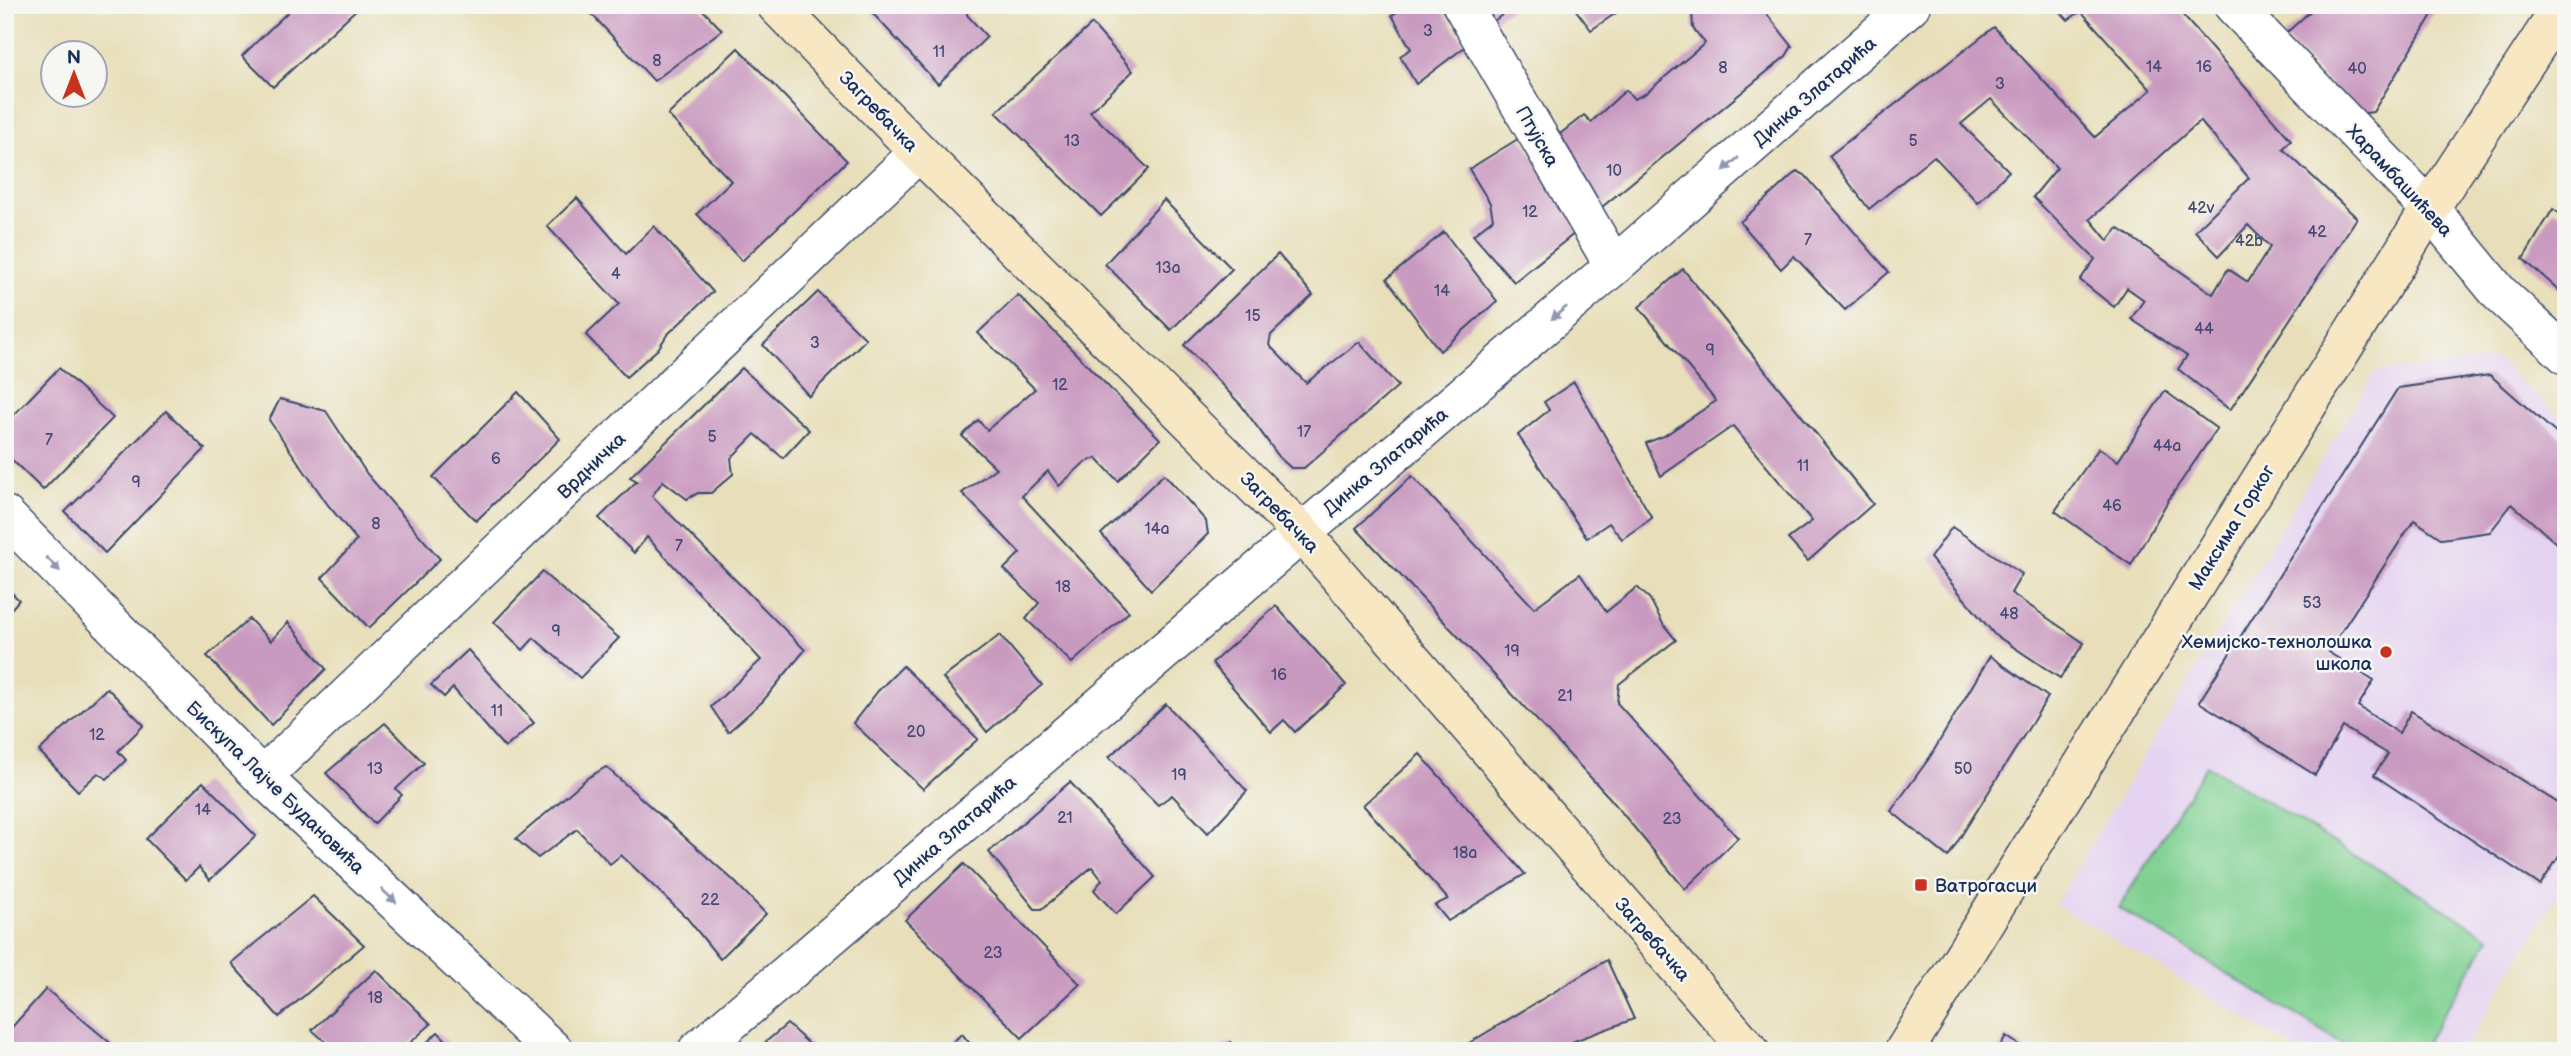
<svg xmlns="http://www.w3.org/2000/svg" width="2571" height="1056" viewBox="0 0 2571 1056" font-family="'Balsamiq Sans',sans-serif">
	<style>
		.built { fill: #e5d3f1 }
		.green { fill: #7fd091; stroke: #4d8078; stroke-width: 2 }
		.building { fill: #c99ac0; fill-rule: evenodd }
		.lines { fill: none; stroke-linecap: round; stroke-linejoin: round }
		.street-casing { stroke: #3a496c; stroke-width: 41 }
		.secondary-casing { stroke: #3a496c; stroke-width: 41 }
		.street { stroke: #fff; stroke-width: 38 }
		.secondary { stroke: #f7e8c3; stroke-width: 38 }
		.oneway { fill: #8d97ae }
		.poi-dot { fill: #c8321e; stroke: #f6f6f2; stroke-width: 2.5 }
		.labels { text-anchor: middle; stroke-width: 5; stroke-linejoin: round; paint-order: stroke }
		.number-label { font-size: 16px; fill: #464a76 }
		.street-label { font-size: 19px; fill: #1b2f5e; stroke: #f6f6f2 }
		.poi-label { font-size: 19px; fill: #1b2f5e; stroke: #f6f6f2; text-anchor: end }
	</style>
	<rect width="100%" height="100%" fill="#f6f6f2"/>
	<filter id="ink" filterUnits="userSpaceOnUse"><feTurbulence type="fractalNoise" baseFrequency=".0143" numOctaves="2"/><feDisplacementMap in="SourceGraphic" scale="14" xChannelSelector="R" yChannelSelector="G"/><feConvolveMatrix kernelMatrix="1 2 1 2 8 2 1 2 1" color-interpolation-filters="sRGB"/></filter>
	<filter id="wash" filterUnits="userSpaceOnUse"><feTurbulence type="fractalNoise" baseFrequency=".00686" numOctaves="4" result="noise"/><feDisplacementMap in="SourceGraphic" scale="28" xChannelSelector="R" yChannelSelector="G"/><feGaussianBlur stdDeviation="1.57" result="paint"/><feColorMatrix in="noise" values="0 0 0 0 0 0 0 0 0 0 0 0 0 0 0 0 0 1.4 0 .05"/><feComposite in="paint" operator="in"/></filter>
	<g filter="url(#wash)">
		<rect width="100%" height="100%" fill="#e8dfba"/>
		<path class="built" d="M2497,359l69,64v458l-103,170h-164l-244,-147 320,-532z"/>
		<path class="green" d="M2206,765l284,172 -69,114h-66l-236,-143z"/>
		<g id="blocks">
			<g class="building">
				<path d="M295,5h66l-88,82 -31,-31z"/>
				<path d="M583,5h115l24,25 -68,51z"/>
				<path d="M865,5h103l-1,10 20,22 -49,47z"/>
				<path d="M1409,5h30l27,41 -50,38 -16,-28 11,-7 -19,-34z"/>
				<path d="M1485,5h30l-21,16z"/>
				<path d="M1572,5h43l4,6 -28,19z"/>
				<path d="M1695,5h65l32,41 -6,10 -184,151 -42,-73 24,-19 7,7 35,-32 8,9 11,-5 60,-51 -12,-15 -1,-17 6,-2z"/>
				<path d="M2054,5h120l117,135 -8,9 74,69 -127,192 -52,-41 9,-13 -56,-37 13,-19 -17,-12 -13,19 -34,-27 15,-21 -62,-62 24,-29 -66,-69 -30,25 48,47 -31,32 -44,-47 -65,53 -40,-53 165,-129 101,110 56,-47 -70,-79 -13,9zM2200,121l49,57 -54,53 24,25 29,-31 22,22 -22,35 -20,-13 -15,25 -95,-66 -10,13 -18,-22z"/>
				<path d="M2317,5h121l-65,107 -15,2 -75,-78z"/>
				<path d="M1092,24l41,47 -43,41 59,57 -48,47 -105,-104z"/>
				<path d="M738,48l109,113 -105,100 -45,-47 34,-33 -63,-66z"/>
				<path d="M1521,137l59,92 -66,53 -41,-47 20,-16 -3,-16 -21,-34z"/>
				<path d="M1797,171l8,4 84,97 -44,38 -51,-54 -13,13 -41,-47z"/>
				<path d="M577,198l49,56 28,-28 59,66 -46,43 -9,14 -32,28 -40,-42 33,-31 -72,-78z"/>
				<path d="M1164,200l68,69 -61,61 -66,-66z"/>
				<path d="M2553,209l13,9v78l-43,-37z"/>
				<path d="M1444,232l53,69 -57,50 -53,-72z"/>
				<path d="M1278,254l35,41 -42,40 -2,10 37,38 53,-41 39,44 -94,82h-13l-11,-10 -39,-53 -57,-60z"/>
				<path d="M1683,269l190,235 -65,57 -20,-22 24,-18 -79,-95 -72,50 -15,-33 18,-7 52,-35 -77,-94z"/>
				<path d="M818,292l48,47 -57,57 -46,-51z"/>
				<path d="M1018,295l142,144 -42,42 -22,-23 -11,4 -26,24 -11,-15 -26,25 107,116 -57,51 -46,-44 13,-16 -35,-34 16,-16 -58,-60 34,-25 -34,-32 16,-16 9,10 48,-41 -57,-56z"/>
				<path d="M59,368l54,50 -70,72 -38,-37v-29z"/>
				<path d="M742,368l67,62 -26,28 -28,-24 -24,24 2,16 -22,19h-13l-11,6 -24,-18 -11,15 153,154 -42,51 -35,31 -17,-25 50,-47 -114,-123 -13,16 -35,-35 38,-37 -7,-4z"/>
				<path d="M2490,375l76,67v110l-54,-48 -22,28 -48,7 -28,-19 -86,132 46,28 -16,26 41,27 12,-22 155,97v38l-26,39 -166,-110 14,-21 -45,-27 -28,48 -116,-73 199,-314z"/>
				<path d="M1574,382l78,136 -30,21 -13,-16 -22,15 -69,-103 31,-25 -5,-8z"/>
				<path d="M2165,391l52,38 -48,70 -38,66 -76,-54 44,-63 19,13z"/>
				<path d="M518,392l42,47 -84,82 -43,-44z"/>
				<path d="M280,399l46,12 41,63 73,85 -71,69 -47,-50 35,-38 -29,-35 -59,-85z"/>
				<path d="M166,411l39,38 -100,104 -40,-41z"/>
				<path d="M1164,474l42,47 2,13 -57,56 -50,-56z"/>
				<path d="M1412,476l122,132 46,-34 26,38 31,-25 13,12 13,25 13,16 -57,44 -2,19 121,135 -53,51 -76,-92 -253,-269z"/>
				<path d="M1952,527l70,47 -11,19 73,50 -24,35 -66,-44 -64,-76z"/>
				<path d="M542,572l77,66 -39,40 -46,-40 -11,12 -29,-28z"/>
				<path d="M5,586l14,14 -14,16z"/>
				<path d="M1276,606l70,79 -51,47 -11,-12 -13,12 -59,-69z"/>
				<path d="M249,619l22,22 17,-19 38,47 -55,56 -64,-69z"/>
				<path d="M1000,635l42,50 -55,47 -44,-54z"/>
				<path d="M468,650l66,73 -29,25 -52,-60 -9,9 -13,-12z"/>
				<path d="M1990,656l58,41 -100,160 -57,-46 39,-54z"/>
				<path d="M903,666l75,73 -55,50 -70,-66 25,-32z"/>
				<path d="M107,688l37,37 -26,26 8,9 -19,19 -9,-6 -20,18 -39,-40z"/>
				<path d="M1166,704l81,87 -39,42 -36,-38 -14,10 -49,-48z"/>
				<path d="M385,723l39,40 -28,26 6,6 -28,29 -48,-51z"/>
				<path d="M1420,754l105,120 -77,47 -13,-16 13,-6 -85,-94z"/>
				<path d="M606,767l127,113 33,34 -46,45 -33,-41 -66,-63 -11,9 -33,-35 -39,29 -22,-19 70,-60z"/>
				<path d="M203,782l53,54 -46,44 -11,-13 -13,13 -40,-41z"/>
				<path d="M1070,782l85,95 -39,37 -22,-24 8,-10 -10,-13 -50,42h-7l-46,-57z"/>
				<path d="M964,864l116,120 -58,54 -117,-118z"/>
				<path d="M313,896l51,49 -85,72 -48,-54z"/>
				<path d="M1607,960l27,59 -60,22 14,10h-132z"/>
				<path d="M376,970l55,54 -30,27h-65l-24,-21z"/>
				<path d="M46,989l74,62h-103l-12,-11v-5z"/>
				<path d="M787,1024l30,27h-62z"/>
				<path d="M438,1032l19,19h-39z"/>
				<path d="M962,1034l14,17h-34z"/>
				<path d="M2006,1036l22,15h-31z"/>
				<path d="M1231,1042l5,9h-21z"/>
			</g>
		</g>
	</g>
	<g filter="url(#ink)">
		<use href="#blocks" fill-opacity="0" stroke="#3a496c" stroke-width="2"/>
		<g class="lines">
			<g class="street-casing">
				<g id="street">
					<path d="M1462,5l152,261"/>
					<path d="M2233,5l197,204 69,84 67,62"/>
					<path d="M5,515l257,262 292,274"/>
					<path d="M262,777l657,-625"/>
					<path d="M697,1051l917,-785 297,-261"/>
				</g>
			</g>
			<g class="secondary-casing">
				<g id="secondary">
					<path d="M776,5l143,147 382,380 449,519"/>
					<path d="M1904,1051l539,-863 120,-183"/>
				</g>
			</g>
			<use href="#street" class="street"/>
			<use href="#secondary" class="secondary"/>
		</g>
		<defs><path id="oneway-solid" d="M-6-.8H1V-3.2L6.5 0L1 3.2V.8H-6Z" transform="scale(1.75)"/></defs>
		<g class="oneway">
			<use href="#oneway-solid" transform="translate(1731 164) rotate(139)"/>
			<use href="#oneway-solid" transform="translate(1559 313) rotate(140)"/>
			<use href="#oneway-solid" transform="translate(53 564) rotate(46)"/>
			<use href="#oneway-solid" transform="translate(389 896) rotate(43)"/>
		</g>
	</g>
	<g class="poi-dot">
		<circle cx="2386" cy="652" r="7"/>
		<rect x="1914" y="878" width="14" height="14" rx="3.5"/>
	</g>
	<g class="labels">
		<g class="number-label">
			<text x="1428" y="36">3</text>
			<text x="939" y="57">11</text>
			<text x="657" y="66">8</text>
			<text x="2154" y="72">14</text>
			<text x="2204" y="72">16</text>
			<text x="1723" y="73">8</text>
			<text x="2357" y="74">40</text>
			<text x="2000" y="89">3</text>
			<text x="1072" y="146">13</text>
			<text x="1913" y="146">5</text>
			<text x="1614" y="176">10</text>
			<text x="2201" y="213">42v</text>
			<text x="1530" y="217">12</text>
			<text x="2317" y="237">42</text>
			<text x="1808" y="245">7</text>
			<text x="2249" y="246">42b</text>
			<text x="1168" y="273">13a</text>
			<text x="616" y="279">4</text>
			<text x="1442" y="296">14</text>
			<text x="1253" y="321">15</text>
			<text x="2204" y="334">44</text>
			<text x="815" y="348">3</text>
			<text x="1710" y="355">9</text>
			<text x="1060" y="390">12</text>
			<text x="1304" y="437">17</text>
			<text x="712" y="442">5</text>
			<text x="49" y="445">7</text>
			<text x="2167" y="451">44a</text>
			<text x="496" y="464">6</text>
			<text x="1803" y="471">11</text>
			<text x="136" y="487">9</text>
			<text x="2112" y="511">46</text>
			<text x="376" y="529">8</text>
			<text x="1157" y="534">14a</text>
			<text x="679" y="551">7</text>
			<text x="1063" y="592">18</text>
			<text x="2312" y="608">53</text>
			<text x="2009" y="619">48</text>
			<text x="556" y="636">9</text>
			<text x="1512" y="656">19</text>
			<text x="1279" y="680">16</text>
			<text x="1565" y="701">21</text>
			<text x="497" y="716">11</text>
			<text x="916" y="737">20</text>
			<text x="97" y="740">12</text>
			<text x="375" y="774">13</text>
			<text x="1963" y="774">50</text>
			<text x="1179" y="780">19</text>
			<text x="203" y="815">14</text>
			<text x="1065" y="823">21</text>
			<text x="1672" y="824">23</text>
			<text x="1465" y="858">18a</text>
			<text x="710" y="905">22</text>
			<text x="993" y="958">23</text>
			<text x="375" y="1003">18</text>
		</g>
		<g class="street-label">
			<text transform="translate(1814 91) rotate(-41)" y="7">Динка Златарића</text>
			<text transform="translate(879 111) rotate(46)" y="7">Загребачка</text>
			<text transform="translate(1538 136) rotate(60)" y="7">Птујска</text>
			<text transform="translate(2400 180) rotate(47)" y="7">Харамбашићева</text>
			<text transform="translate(1385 461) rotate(-40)" y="7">Динка Златарића</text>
			<text transform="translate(591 465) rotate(-44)" y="7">Врдничка</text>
			<text transform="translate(1280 512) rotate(46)" y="7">Загребачка</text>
			<text transform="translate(2231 527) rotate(-58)" y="7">Максима Горког</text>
			<text transform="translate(276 787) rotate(44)" y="7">Бискупа Лајче Будановића</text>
			<text transform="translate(954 830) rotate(-41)" y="7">Динка Златарића</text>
			<text transform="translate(1653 939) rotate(49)" y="7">Загребачка</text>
		</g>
		<g class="poi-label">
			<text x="2372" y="648">Хемијско-технолошка<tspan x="2372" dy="22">школа</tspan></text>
			<text x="1935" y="892" text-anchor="start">Ватрогасци</text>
		</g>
	</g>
	<rect width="2571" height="1056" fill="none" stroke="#f6f6f2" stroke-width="28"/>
	<g transform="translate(74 74)"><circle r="33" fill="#f6f6f2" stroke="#9ea6b7" stroke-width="2"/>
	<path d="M0-5L12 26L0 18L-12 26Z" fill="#c8321e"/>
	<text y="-10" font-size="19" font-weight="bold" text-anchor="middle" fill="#1b2f5e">N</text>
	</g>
</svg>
